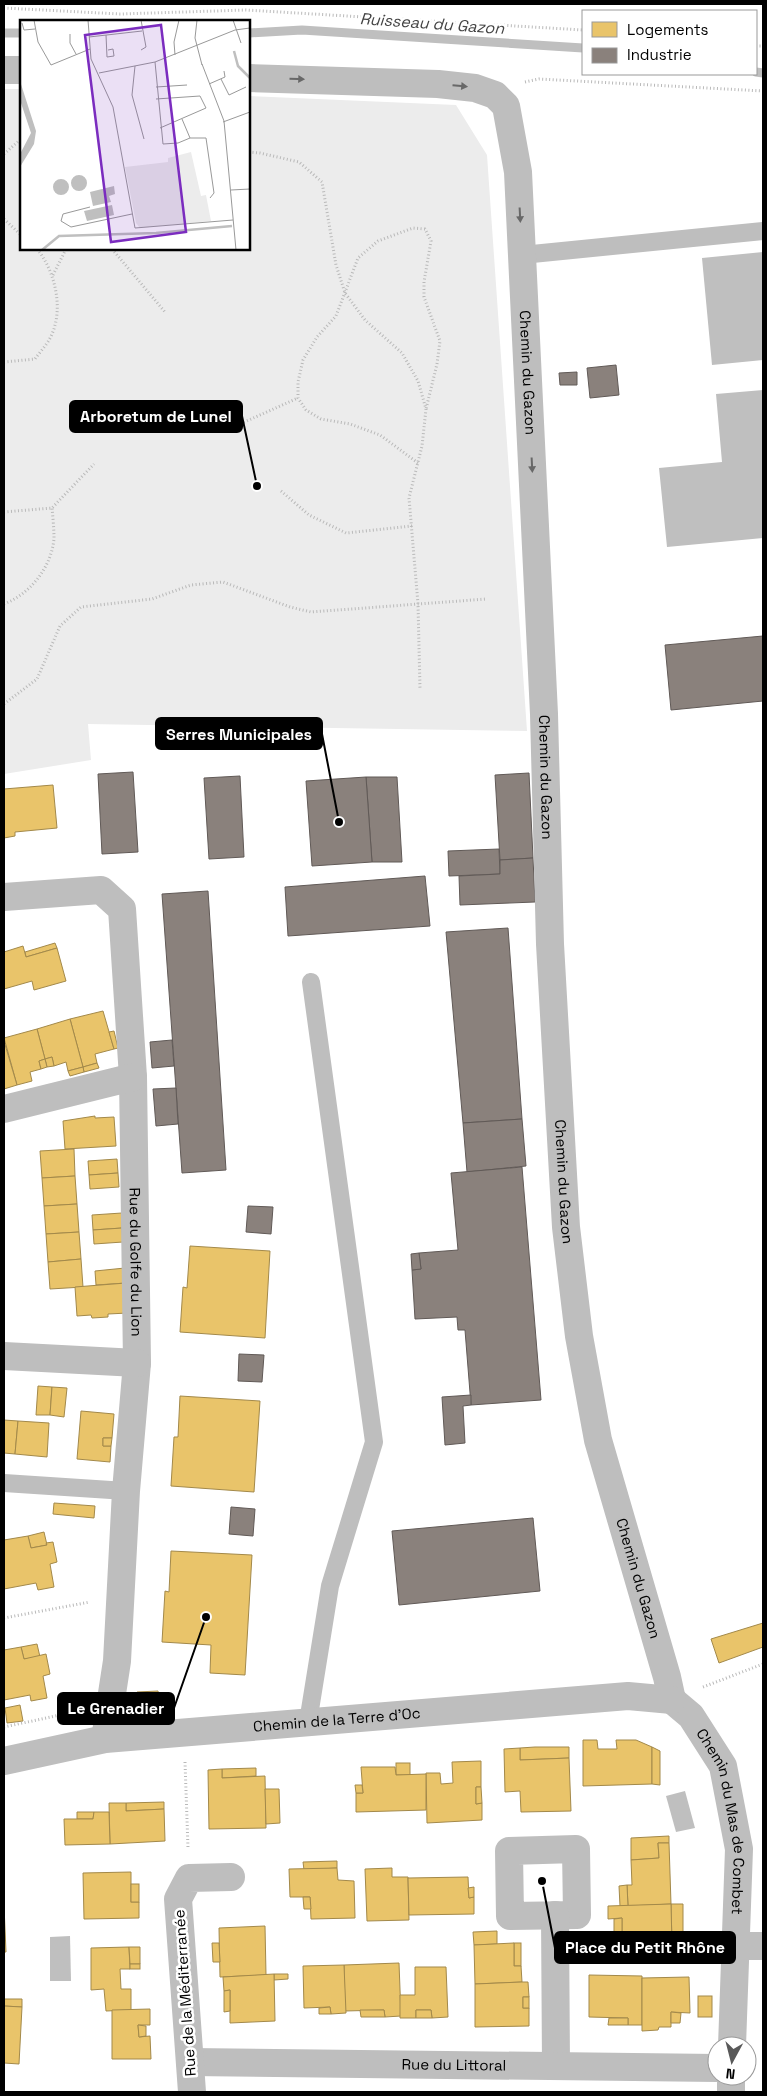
<svg xmlns="http://www.w3.org/2000/svg" width="767" height="2096" viewBox="0 0 767 2096" font-family="'Space Grotesk',sans-serif">
	<style>
		.green { fill: #ececec }
		.water { fill: #bfbfbf }
		.homes { fill: #e9c46a; stroke: #a3894a }
		.industry { fill: #8a817c; stroke: #615a57 }
		.lines { fill: none; stroke-linecap: round; stroke-linejoin: round }
		.stream { stroke: #bfbfbf; stroke-width: 9 }
		.path { stroke: #b9b9b9; stroke-width: 3; stroke-dasharray: 1 2.5; stroke-linecap: butt }
		.service { stroke: #bebebe; stroke-width: 18 }
		.minor { stroke: #bebebe; stroke-width: 28 }
		.oneway { fill: #686868 }
		.labels { text-anchor: middle; stroke-width: 5; stroke-linejoin: round; paint-order: stroke }
		.street-label { font-size: 15px; fill: #000; stroke: #fff }
		.water-label { font-size: 16px; font-style: italic; fill: #444; stroke: #fff }
		.inset-river { fill: none; stroke: #bfbfbf; stroke-width: 2.5 }
		.inset-road { fill: none; stroke: #999; stroke-width: 1 }
		.view { fill: #7b2cbf; fill-opacity: 0.15; stroke: #7b2cbf; stroke-width: 2.5 }
		.inset-edge { fill: none; stroke: #000; stroke-width: 2.5 }
		.leader { fill: none; stroke: #000; stroke-width: 2 }
		.callout-dot { fill: #000; stroke: #fff; stroke-width: 2 }
		.callout { fill: #000; stroke: #000; stroke-width: 2 }
		.callout-label { font-size: 16px; text-anchor: middle; font-weight: bold; fill: #fff }
	</style>
	<rect width="100%" height="100%" fill="#fff"/>
	<path class="green" d="M4,89h17v160h228v-153l207,9 31,50 40,576 -439,-7 3,36 -87,14z"/>
	<g class="water">
		<path d="M763,252v108l-51,5 -10,-107z"/>
		<path d="M763,390v148l-96,9 -8,-79 63,-6 -6,-68z"/>
		<path d="M685,1791l10,37 -19,4 -10,-36z"/>
		<path d="M70,1936l1,45h-21v-44z"/>
	</g>
	<g class="homes">
		<path d="M53,785l4,43 -42,4v4l-11,2v-49z"/>
		<path d="M55,943l2,5 -31,9 -1,-5z"/>
		<path d="M23,946l3,11 31,-9 9,33 -32,9 -2,-9 -28,8v-37z"/>
		<path d="M103,1011l11,38 -19,5 2,9 -14,4 -13,-48z"/>
		<path d="M70,1019l13,48 -15,4 -2,-9 -12,4 -2,-9 -7,2 -8,-30z"/>
		<path d="M37,1029l8,30 -6,2 2,8 -11,3 2,9 -15,4 -13,-47z"/>
		<path d="M114,1031l4,17 -4,1 -5,-17z"/>
		<path d="M4,1041l13,44 -13,4z"/>
		<path d="M52,1057l2,9 -7,1 -2,-8z"/>
		<path d="M45,1059l2,8 -6,2 -2,-8z"/>
		<path d="M97,1063l2,5 -15,4 -1,-5z"/>
		<path d="M83,1067l1,5 -14,4 -2,-5z"/>
		<path d="M95,1116v2l19,-1 2,29 -51,3 -2,-28z"/>
		<path d="M74,1149l1,27 -33,2 -2,-27z"/>
		<path d="M117,1159l1,14 -29,2 -1,-14z"/>
		<path d="M118,1173l1,14 -29,2 -1,-14z"/>
		<path d="M75,1176l2,28 -33,2 -2,-28z"/>
		<path d="M77,1204l2,28 -33,2 -2,-28z"/>
		<path d="M122,1213v15l-29,2 -1,-15z"/>
		<path d="M122,1228l1,14 -29,2 -1,-14z"/>
		<path d="M79,1232l2,27 -33,3 -2,-28z"/>
		<path d="M190,1246l80,5 -5,87 -85,-6 3,-45 4,1z"/>
		<path d="M81,1259l2,28 -33,2 -2,-27z"/>
		<path d="M125,1268l1,15 -30,2 -1,-14z"/>
		<path d="M126,1283l2,30 -20,1v3l-16,1 -1,-3 -14,1 -2,-29z"/>
		<path d="M38,1386l14,1 -2,28h-14z"/>
		<path d="M52,1387l15,1 -3,29 -14,-2z"/>
		<path d="M180,1396l80,5 -6,91 -83,-6 3,-49h4z"/>
		<path d="M81,1411l33,3 -2,24h-9v8h8l-1,16 -33,-3z"/>
		<path d="M4,1420l14,1 -3,33 -11,-1z"/>
		<path d="M18,1421l31,2 -2,34 -32,-3z"/>
		<path d="M103,1438h9l-1,8h-8z"/>
		<path d="M54,1503l41,3 -1,12 -41,-4z"/>
		<path d="M44,1532l3,13 -16,3 -3,-12z"/>
		<path d="M28,1536l3,12 16,-3 -1,-2 7,-1 4,20 -7,2 4,23 -16,3 -2,-7 -32,6v-49z"/>
		<path d="M171,1551l81,4 -7,120 -35,-2 1,-28 -49,-3 3,-51 4,1z"/>
		<path d="M763,1623v24l-44,16 -8,-24z"/>
		<path d="M37,1644l3,13 -16,2 -3,-12z"/>
		<path d="M21,1647l3,12 22,-5 4,20 -7,2 4,22 -16,3 -1,-6 -26,5v-50z"/>
		<path d="M158,1691l2,9 -23,3v-11z"/>
		<path d="M20,1705l3,16 -16,2 -2,-15z"/>
		<path d="M583,1740h14l1,9h19l-1,-9h20l16,7v37l-69,2z"/>
		<path d="M535,1747h34v11l-49,2v-12z"/>
		<path d="M652,1747l8,4v34l-8,-1z"/>
		<path d="M520,1748v12l49,-2 2,53 -50,1 -1,-21 -15,1 -1,-43z"/>
		<path d="M481,1761v26h-5v17l6,-1v17l-55,3 -1,-50h14l1,11 12,-1 -1,-21z"/>
		<rect x="396" y="1763" width="14" height="12"/>
		<path d="M361,1767h34l1,8 30,-1v36l-70,2v-19h7z"/>
		<path d="M256,1768v8l-34,2v-9z"/>
		<path d="M222,1769v9l43,-2 1,52 -57,1 -1,-59z"/>
		<path d="M355,1785h7l1,8h-7z"/>
		<path d="M476,1787h5l1,16 -6,1z"/>
		<path d="M265,1789h14l1,34 -14,1z"/>
		<path d="M164,1802v7l-38,2v-8z"/>
		<path d="M109,1803h17v8l38,-2 1,32 -55,3z"/>
		<path d="M77,1812h17l-1,7h-16z"/>
		<path d="M94,1812h15l1,32 -45,1 -1,-26h29z"/>
		<path d="M669,1836v7h-11l1,15 -28,2v-22z"/>
		<path d="M658,1843h11l2,61 -43,2 -1,-21h5l-1,-25 28,-2z"/>
		<path d="M337,1861v7l-33,2 -1,-8z"/>
		<path d="M337,1868l1,12 16,1 1,37 -44,1 -1,-22h-20l-1,-28z"/>
		<path d="M392,1868v9h16l1,43 -42,1 -2,-52z"/>
		<path d="M131,1872v30h8v16l-55,1 -1,-46z"/>
		<path d="M468,1877l1,21 5,-1v17l-65,1 -1,-37z"/>
		<rect x="131" y="1884" width="8" height="18"/>
		<path d="M627,1885l1,21h-8l-1,-20z"/>
		<path d="M474,1887v10l-5,1 -1,-10z"/>
		<path d="M303,1897h7l1,12h-7z"/>
		<path d="M671,1904h12v41h-11z"/>
		<path d="M671,1904l1,41 -50,1v-28l-14,1v-13z"/>
		<path d="M4,1906l2,46h-2z"/>
		<path d="M622,1918v28h-8v-27z"/>
		<path d="M265,1926l1,49 -46,2 -1,-49z"/>
		<path d="M497,1931v13l-23,1 -1,-13z"/>
		<path d="M212,1943h7l1,19h-7z"/>
		<rect x="514" y="1943" width="7" height="23"/>
		<path d="M514,1943v23h7l1,16 -47,2 -1,-39z"/>
		<path d="M129,1947l1,22h-10l1,20h10v21l-25,1 -2,-22 -13,1v-42z"/>
		<path d="M129,1947h11v17h-10z"/>
		<path d="M399,1963l2,53 -16,1 -1,-7 -39,1 -1,-46z"/>
		<rect x="130" y="1964" width="10" height="5"/>
		<path d="M344,1965l2,48 -15,1 -1,-7 -26,1 -1,-42z"/>
		<path d="M415,1967h31l2,50 -16,1 -1,-8h-15v8h-16v-23h15z"/>
		<path d="M274,1974h14v5l-14,1z"/>
		<path d="M274,1974l1,47 -45,2v-33l-6,1 -1,-14z"/>
		<path d="M589,1975l53,1v49h-14v-7l-39,-1z"/>
		<path d="M689,1977l1,36 -19,-1v15h-12l-1,3 -16,1v-53z"/>
		<path d="M522,1982h6l1,15h-6v11h6v18l-54,1v-43z"/>
		<path d="M230,1990v21l-6,1v-21z"/>
		<rect x="698" y="1996" width="14" height="21"/>
		<rect x="523" y="1997" width="6" height="11"/>
		<path d="M4,1999h18v8l-18,-1z"/>
		<path d="M4,2006l18,1 -3,57 -15,-1z"/>
		<path d="M330,2007l1,7h-12v-6z"/>
		<path d="M150,2009v16h-12l1,12 11,-1 1,23h-39v-49z"/>
		<path d="M360,2010h24l1,7h-24z"/>
		<path d="M416,2010h15l1,8h-16z"/>
		<path d="M671,2012l10,1 -1,10h-9z"/>
		<path d="M609,2018h19v7h-20z"/>
		<path d="M138,2025l8,1v10l-7,1z"/>
	</g>
	<g class="industry">
		<path d="M616,365l3,30 -29,3 -3,-30z"/>
		<path d="M577,372v13h-17l-1,-12z"/>
		<path d="M763,636v65l-92,9 -6,-65z"/>
		<path d="M133,772l5,80 -36,2 -4,-80z"/>
		<path d="M529,773l4,85 -33,2 -5,-85z"/>
		<path d="M240,776l4,81 -35,2 -5,-81z"/>
		<path d="M366,777h31l5,85h-30z"/>
		<path d="M366,777l6,85 -60,4 -6,-85z"/>
		<path d="M499,849l1,25 -51,2 -1,-25z"/>
		<path d="M533,858l2,44 -75,3 -1,-29 41,-2v-14z"/>
		<path d="M425,876l5,50 -142,10 -3,-49z"/>
		<path d="M208,891l18,279 -44,3 -20,-279z"/>
		<path d="M508,928l14,191 -59,4 -17,-191z"/>
		<path d="M172,1040l2,26 -22,2 -2,-26z"/>
		<path d="M176,1088l2,36 -22,2 -3,-37z"/>
		<path d="M522,1119l4,47 -59,6 -4,-49z"/>
		<path d="M522,1167l19,233 -70,5 -6,-75h-7l-1,-13 -42,2 -3,-49 9,-1 -2,-16 39,-3 -7,-77z"/>
		<path d="M248,1206l25,1 -2,27 -25,-2z"/>
		<path d="M419,1253l2,16 -9,1 -1,-16z"/>
		<path d="M239,1354l25,1 -2,27 -24,-1z"/>
		<path d="M471,1395v10l-8,1 2,37 -20,2 -3,-48z"/>
		<path d="M231,1507l24,2 -2,27 -24,-2z"/>
		<path d="M533,1518l7,73 -141,14 -7,-74z"/>
	</g>
	<g class="lines">
		<g class="stream">
			<path d="M4,33h17"/>
			<path d="M249,33l53,-3 281,18"/>
			<path d="M756,72l7,1"/>
		</g>
		<g class="path">
			<path d="M4,8l116,6 126,-4 337,20"/>
			<path d="M756,46h7"/>
			<path d="M525,82l14,-3 224,12"/>
			<path d="M249,152l11,1 39,9 23,20 14,83 9,28 20,27 37,33 16,28 8,28 -4,37 -13,52 9,106 2,85"/>
			<path d="M4,154l17,-15"/>
			<path d="M4,219l17,16"/>
			<path d="M112,249l53,63"/>
			<path d="M53,275l13,-26"/>
			<path d="M4,362l31,-3c4,-6 10,-12 14,-19 16,-27 7,-68 -12,-91"/>
			<path d="M231,428l67,-30"/>
			<path d="M418,463l-38,-28 -30,-11 -29,-5 -15,-9 -8,-12v-16l5,-22 14,-23 19,-21 22,-58 20,-17 35,-13 12,1 6,12 -7,41v15l16,44 -3,23 -11,45"/>
			<path d="M281,491l28,24 37,18 66,-7"/>
			<path d="M4,512l48,-4 42,-44"/>
			<path d="M4,604c26,-10 47,-36 50,-65 0,-10 -1,-21 -2,-31"/>
			<path d="M4,704l33,-25 23,-53 21,-19 71,-8 39,-14 32,-3 67,25 21,5 175,-13"/>
			<path d="M4,1618l86,-16"/>
			<path d="M703,1687l60,-23"/>
			<path d="M4,1727l75,-16"/>
			<path d="M185,1762l3,86"/>
		</g>
		<g class="service">
			<path d="M522,255l241,-24"/>
			<path d="M4,1483l122,8"/>
			<path d="M308,1722l22,-136 44,-144 -63,-460"/>
		</g>
		<g class="minor">
			<path d="M4,70h17"/>
			<path id="s1" d="M249,78l189,6 37,4 20,7 11,11 12,66 26,542 6,230 16,283 13,109 19,104 69,237 5,23"/>
			<path id="s2" d="M4,897l97,-7 21,19 11,168 4,286 -11,128 -9,170 -12,78"/>
			<path d="M4,1109l129,-32"/>
			<path d="M4,1356l133,7"/>
			<path id="s3" d="M672,1700l19,16 32,50 16,83 -7,197"/>
			<path id="s4" d="M4,1761l101,-22 523,-43 44,4"/>
			<path d="M576,1849l1,66 -67,1 -1,-65z"/>
			<path d="M555,1915l1,151"/>
			<path d="M735,1946h28"/>
			<path id="s5" d="M190,2062l527,6"/>
			<path d="M192,2092l-14,-193 11,-21 42,-1"/>
			<path d="M731,2092v-16"/>
		</g>
	</g>
	<defs><path id="oneway-solid" d="M-6-.8H1V-3.2L6.5 0L1 3.2V.8H-6Z" transform="scale(1.25)"/></defs>
	<g class="oneway">
		<use href="#oneway-solid" transform="translate(297 79) rotate(2)"/>
		<use href="#oneway-solid" transform="translate(460 86) rotate(5)"/>
		<use href="#oneway-solid" transform="translate(520 215) rotate(87)"/>
		<use href="#oneway-solid" transform="translate(532 465) rotate(87)"/>
	</g>
	<g class="labels">
		<g class="street-label">
			<text dy="5" stroke="none"><textPath href="#s1" startOffset="531">Chemin du Gazon</textPath></text>
			<text dy="5" stroke="none"><textPath href="#s1" startOffset="936">Chemin du Gazon</textPath></text>
			<text dy="5" stroke="none"><textPath href="#s1" startOffset="1341">Chemin du Gazon</textPath></text>
			<text dy="5" stroke="none"><textPath href="#s2" startOffset="479">Rue du Golfe du Lion</textPath></text>
			<text dy="5" stroke="none"><textPath href="#s1" startOffset="1746">Chemin du Gazon</textPath></text>
			<text dy="5" stroke="none"><textPath href="#s4" startOffset="336">Chemin de la Terre d'Oc</textPath></text>
			<text dy="5" stroke="none"><textPath href="#s3" startOffset="138">Chemin du Mas de Combet</textPath></text>
			<text transform="translate(185 1993) rotate(-94)" y="5">Rue de la Méditerranée</text>
			<text dy="5" stroke="none"><textPath href="#s5" startOffset="264">Rue du Littoral</textPath></text>
		</g>
		<g class="water-label">
			<text transform="translate(432 23) rotate(4)" y="6">Ruisseau du Gazon</text>
		</g>
	</g>
	<g transform="translate(20 20)">
		<rect width="230" height="230" fill="#fff"/>
		<path d="M171,132l10,44 5,-1 5,26 -71,7 -4,-5 -11,-56 43,-5v-4z" fill="#ececec"/>
		<path d="M0,61l16,50 -2,13 -14,23v-13l11,-21 -11,-33zM51 163a8 8 0 1 1 16 0a8 8 0 1 1-16 0ZM33 167a8 8 0 1 1 16 0a8 8 0 1 1-16 0ZM94,166l1,8 -6,2 2,6 -18,4 -3,-14zM92,185l2,10 -27,6 -3,-10z" fill="#bfbfbf"/>
		<path class="inset-river" d="M214,31l4,15 12,12M22,230l17,-14 97,-3 76,-7"/>
		<path class="inset-road" d="M14,0l4,22 13,23 39,-16M68,0l3,39 22,48 22,121 98,-8M177,0l-2,18 7,27M213,0l8,23M2,3l2,7 11,-1M50,14v9l6,11M86,15l1,22 7,-1 -1,-7 -5,1M69,17l53,-6M121,30l5,-3 -5,-27M155,35l-1,-13 5,-22M135,42l8,82 15,-1 12,-5h16l8,55 -4,5M182,44l22,57 12,129M115,46l-3,29 12,44M79,53l56,-11 80,-32 15,-2M201,59l8,16 17,-8M189,64l16,-7 -1,-6M136,67l31,-2M136,79l44,-3 6,12 -46,20M162,99l8,19M203,102l27,-10M211,170l19,-1M70,187l-27,7 -2,7 10,6 61,-13"/>
		<path class="view" d="M141,5l25,207 -75,10 -26,-207z"/>
		<rect width="230" height="230" class="inset-edge"/>
	</g>
	<path class="leader" d="M257 486L242 416M339 822L322 734M206 1617L174 1708M542 1881L555 1948"/>
	<g class="callout-dot">
		<circle cx="257" cy="486" r="5"/>
		<circle cx="339" cy="822" r="5"/>
		<circle cx="206" cy="1617" r="5"/>
		<circle cx="542" cy="1881" r="5"/>
	</g>
	<g class="callout">
		<rect x="70" y="401" width="172" height="31" rx="5"/>
		<rect x="156" y="718" width="166" height="31" rx="5"/>
		<rect x="58" y="1693" width="116" height="31" rx="5"/>
		<rect x="555" y="1932" width="180" height="31" rx="5"/>
	</g>
	<g class="callout-label">
		<text x="156" y="422">Arboretum de Lunel</text>
		<text x="239" y="740">Serres Municipales</text>
		<text x="116" y="1714">Le Grenadier</text>
		<text x="645" y="1953">Place du Petit Rhône</text>
	</g>
	<rect width="767" height="2096" fill="none" stroke="#000000" stroke-width="10"/>
	<rect x="582" y="10" width="175" height="65" fill="#ffffff" stroke="#999999"/>
	<rect x="592" y="22" width="25" height="15" fill="#e9c46a" stroke="#999999"/>
	<text x="627" y="35" font-size="15" fill="#000000">Logements</text>
	<rect x="592" y="48" width="25" height="15" fill="#8a817c" stroke="#999999"/>
	<text x="627" y="60" font-size="15" fill="#000000">Industrie</text>
	<g transform="translate(732 2061) rotate(187)"><circle r="24" fill="#ffffff" stroke="#999999"/>
	<path d="M0-4L9 19L0 12L-9 19Z" fill="#595959"/>
	<text y="-8" font-size="14" font-weight="bold" text-anchor="middle" fill="#000000">N</text>
	</g>
</svg>
